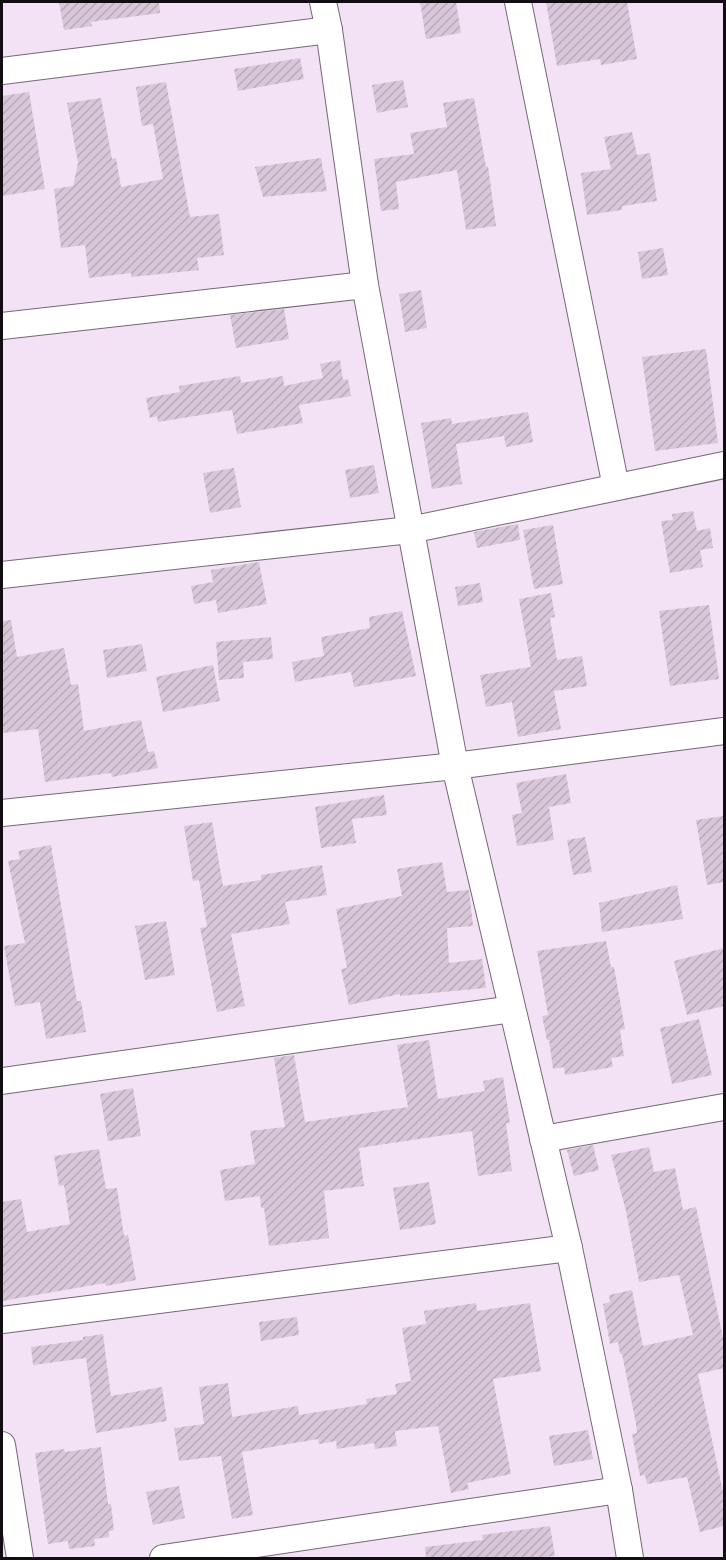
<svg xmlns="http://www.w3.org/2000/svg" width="726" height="1560" viewBox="0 0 726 1560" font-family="Mulish,sans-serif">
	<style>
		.building { fill: url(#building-hatch) }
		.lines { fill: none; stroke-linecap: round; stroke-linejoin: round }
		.minor-casing { stroke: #766777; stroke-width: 28 }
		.minor { stroke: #fff; stroke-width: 26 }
	</style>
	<defs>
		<pattern id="building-hatch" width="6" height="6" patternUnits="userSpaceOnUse" patternTransform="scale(1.5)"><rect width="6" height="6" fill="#d8c7d9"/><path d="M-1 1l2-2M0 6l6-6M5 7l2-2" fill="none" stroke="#b8aab9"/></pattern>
	</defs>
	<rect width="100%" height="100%" fill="#f3e2f5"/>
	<g class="building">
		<path d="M59,2h100l1,11 -69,9 1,4 -28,4z"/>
		<path d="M420,2h36l5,31 -35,6z"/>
		<path d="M546,2h81l10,57 -36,6 -1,-6 -43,7z"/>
		<path d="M300,58l4,21 -66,12 -4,-22z"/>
		<path d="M403,80l5,27 -31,6 -5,-28z"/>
		<path d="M166,82l24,135 29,-3 5,41 -27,3 2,12 -68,7v-4l-42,5 -4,-33 -24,3 -7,-59 19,-3 5,-23 -11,-60 34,-5 11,61 4,-1 5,29 42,-8 -10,-55 -11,2 -6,-39z"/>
		<path d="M29,92l16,97 -43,7v-100z"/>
		<path d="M474,98l12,69 2,-1 8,60 -30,4 -9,-60 -61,12 3,27 -18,2 -7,-52 40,-5 -4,-21 37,-6 -4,-24z"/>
		<path d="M632,132l5,23 13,-2 7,48 -35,5v4l-35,5 -6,-42 30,-4 -7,-32z"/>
		<path d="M321,158l6,33 -64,6 -8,-30z"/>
		<path d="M663,248l5,27 -26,4 -4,-27z"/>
		<path d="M421,290l6,38 -22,4 -6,-38z"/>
		<path d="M284,309l5,30 -53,9 -6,-33z"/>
		<path d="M706,349l12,94 -63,8 -13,-94z"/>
		<path d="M340,360l3,20 5,-1 3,17 -52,9 4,18 -66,11 -5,-24 -74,12 -1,-6 -7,2 -4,-20 34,-6 -1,-6 61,-10 1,7 42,-7 1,10 39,-8 -3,-14z"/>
		<path d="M528,412l5,30 -27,5 -2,-11 -48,8 6,40 -30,5 -11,-66 30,-5 1,6z"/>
		<path d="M374,465l5,28 -29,5 -5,-28z"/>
		<path d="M234,468l7,39 -31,6 -7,-40z"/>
		<path d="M693,511l4,20 13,-3 3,20 -13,2 3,17 -33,6 -9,-52 12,-1 -1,-6z"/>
		<path d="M518,524l2,16 -43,8 -3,-16z"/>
		<path d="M553,525l10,59 -29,5 -11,-59z"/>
		<path d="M259,562l8,42 -49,9 -2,-13 -22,4 -3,-18 22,-4 -2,-12z"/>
		<path d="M480,583l3,19 -25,4 -3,-19z"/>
		<path d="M551,593l4,24 -5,1 7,42 25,-4 5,30 -33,5 7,38 -43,8 -6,-35 -26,5 -6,-32 51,-8 -12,-68z"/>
		<path d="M709,605l10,74 -49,7 -11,-75z"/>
		<path d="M402,611l14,65 -62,11 -3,-15 -56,10 -3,-20 32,-6 -3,-19 49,-9 -1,-11z"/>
		<path d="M11,620l6,37 47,-9 7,37 7,-1 6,47 57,-11 7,32 6,-1 4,17 -46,9 -1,-4 -66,9 -7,-53 -36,4v-112z"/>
		<path d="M271,637l2,22 -30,3 1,16 -25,2 -3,-38z"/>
		<path d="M142,644l5,27 -40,7 -4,-28z"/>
		<path d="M213,665l7,36 -57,11 -7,-35z"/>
		<path d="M566,774l5,29 -22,4 5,33 -37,6 -5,-31 10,-2 -6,-30z"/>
		<path d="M384,795l3,20 -35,4 4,24 -35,5 -6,-41z"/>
		<path d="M724,816v66l-17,3 -11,-65z"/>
		<path d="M212,822l11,64 38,-6v-5l61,-10 5,30 -42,7 5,22 -59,10 14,72 -28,6 -17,-84 7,-1 -8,-47 -6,1 -9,-55z"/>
		<path d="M585,837l7,35 -19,3 -6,-35z"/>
		<path d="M51,845l26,156h4l5,31 -40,7 -6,-37 -25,4 -11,-60 21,-3 -17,-82 12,-2 -2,-8z"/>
		<path d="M442,862l5,30 22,-2 4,36 -26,2 2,35 33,-4 4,29 -86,8v-2l-51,11 -8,-36 6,-1 -11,-59 66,-13 -5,-27z"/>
		<path d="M677,885l6,34 -81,13 -3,-29z"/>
		<path d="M166,921l9,54 -30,5 -10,-54z"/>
		<path d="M606,941l5,26h3l11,62 -5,1 4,26 -13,2 2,9 -48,8 -1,-8 -11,2 -4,-29h-2l-5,-24 6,-1 -11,-64z"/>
		<path d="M724,948v58l-37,9 -13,-54z"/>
		<path d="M699,1019l13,56 -40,9 -12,-56z"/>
		<path d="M429,1040l9,59 47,-8 -2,-10 20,-4 7,46h-4l6,48 -34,5 -6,-45 -113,17 5,38 -40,5 5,47 -60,8 -5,-38h-3l-1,-12 -35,5 -5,-31 35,-6 -5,-33 35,-4 -11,-69 20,-3 11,67 103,-15 -11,-62z"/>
		<path d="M133,1088l8,48 -33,5 -8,-47z"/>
		<path d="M593,1145l6,25 -25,6 -7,-26z"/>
		<path d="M649,1147l5,25 21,-4 8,42 13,-3 28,136v25l-26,6 26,123v29l-24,6 -13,-55 -40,7 -2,-9 -5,1 -8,-42 5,-1 -1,-9 -14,-70h-2l-2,-12 -8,2 -7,-40 7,-2 -1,-7 23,-5 11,56 50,-11 -14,-60 -40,7 -13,-71 -15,-56z"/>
		<path d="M99,1149l7,40 11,-1 7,48 4,-1 8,45 -30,6 -1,-3 -103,18v-99l19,-3 6,33 43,-8 -6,-39 -5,1 -5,-30z"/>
		<path d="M429,1182l7,42 -36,6 -7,-42z"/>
		<path d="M476,1303l1,8 53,-8 11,68 -48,8 18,95 -44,9 2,6 -18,4 -13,-67 -43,5 2,15 -22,3 -1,-6 -37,6 -1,-8 -17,3 -1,-5 -76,13 11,63 -21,4 -11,-63 -42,5 -5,-33 30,-4 -5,-37 29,-4 4,34 66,-11 1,9 68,-11 -1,-5 31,-5 -2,-10 16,-3 -9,-53 24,-4 -2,-13z"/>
		<path d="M297,1317l2,18 -38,6 -2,-19z"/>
		<path d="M103,1334l8,62 51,-9 5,34 -71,12 -10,-75 -53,7 -2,-18 52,-7v-3z"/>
		<path d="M588,1430l5,29 -39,7 -5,-30z"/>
		<path d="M101,1447l7,57h3l3,26 -5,1v6l-15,2 1,7 -26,3 -1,-8 -20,3 -13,-91 29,-4 1,3z"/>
		<path d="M179,1486l6,32 -32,7 -7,-33z"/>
		<path d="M550,1526l5,30 -18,2h-111l-1,-11 58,-7 -1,-5z"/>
	</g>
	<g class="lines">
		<g class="minor-casing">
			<g id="minor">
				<path d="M323,2l6,28 36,255 90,481 114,482 50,242 11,68"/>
				<path d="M518,2l98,485"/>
				<path d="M2,71l327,-41"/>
				<path d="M2,326l363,-41"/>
				<path d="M2,575l408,-45 314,-65"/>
				<path d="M2,813l453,-47 269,-35"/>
				<path d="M2,1081l510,-72"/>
				<path d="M543,1139l181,-32"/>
				<path d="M2,1320l567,-72"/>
				<path d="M2,1445l18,113"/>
				<path d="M163,1558l456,-68"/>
			</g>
		</g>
		<use href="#minor" class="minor"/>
	</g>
	<rect width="726" height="1560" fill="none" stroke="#120d13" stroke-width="6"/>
</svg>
